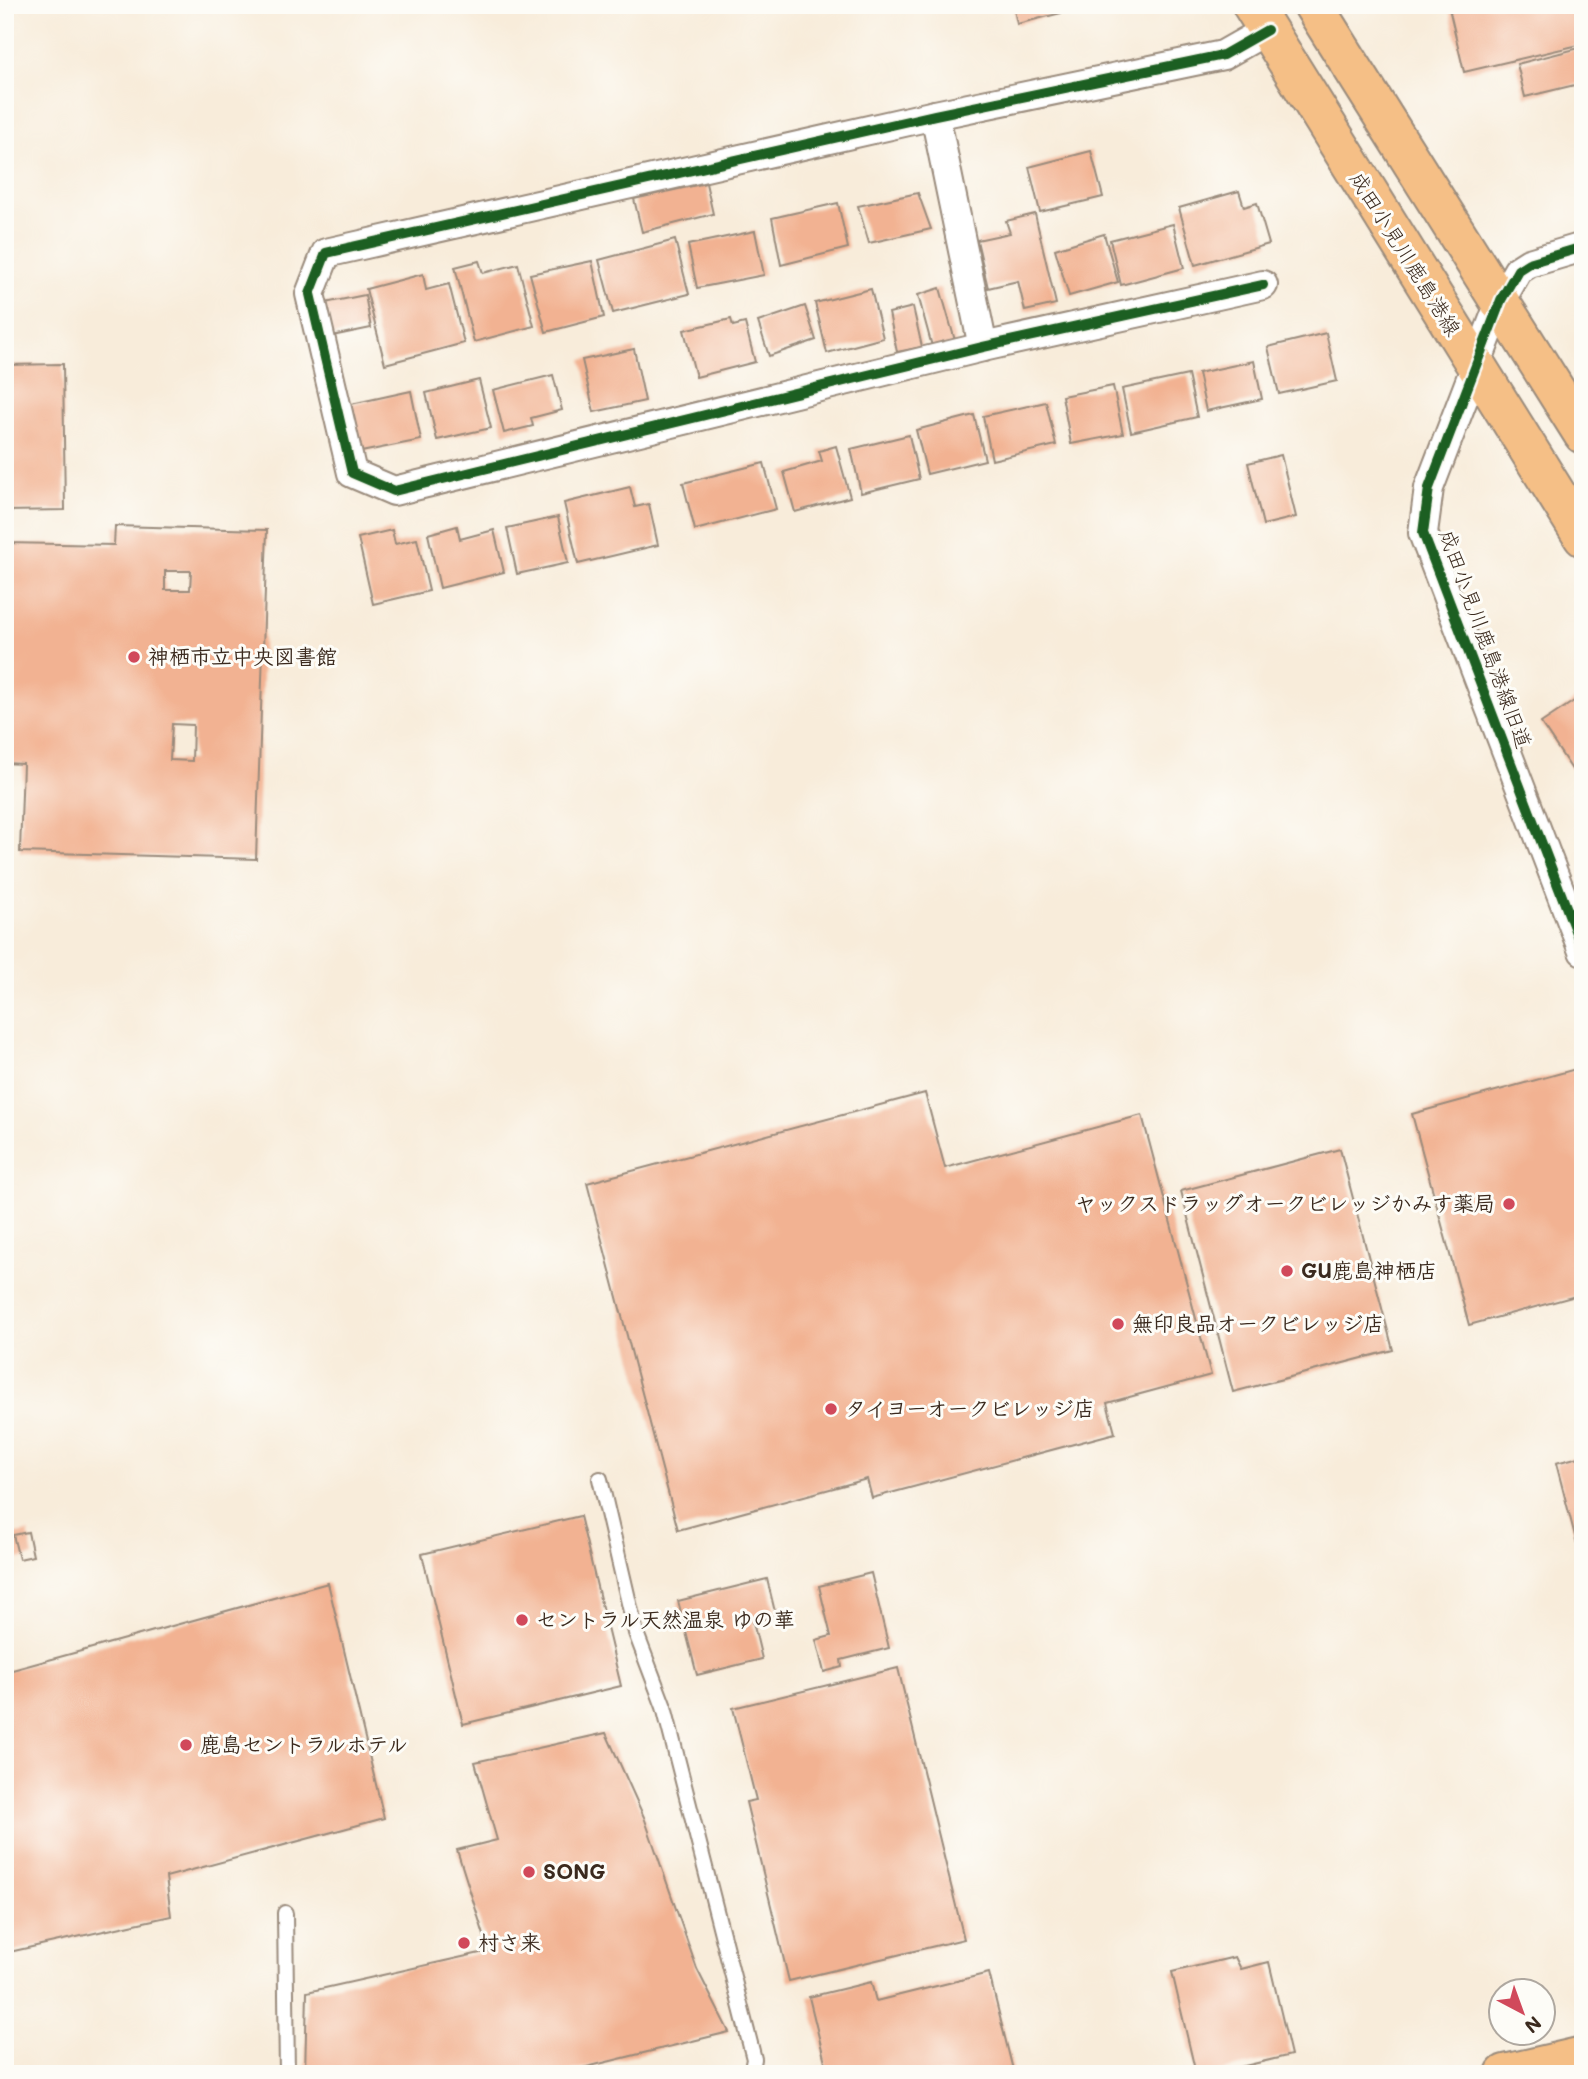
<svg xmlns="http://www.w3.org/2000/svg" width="1588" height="2079" viewBox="0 0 1588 2079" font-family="Mali,'Klee One',sans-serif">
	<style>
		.building { fill: #f2b292; fill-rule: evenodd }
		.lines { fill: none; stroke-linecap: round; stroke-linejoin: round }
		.service-casing { stroke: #9a8b7c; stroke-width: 18 }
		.minor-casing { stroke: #9a8b7c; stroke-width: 32 }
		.primary-casing { stroke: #9a8b7c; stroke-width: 42 }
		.trunk-casing { stroke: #9a8b7c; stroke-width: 42 }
		.service { stroke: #fff; stroke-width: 14 }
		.minor { stroke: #fff; stroke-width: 28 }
		.primary { stroke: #f5bf86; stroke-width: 38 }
		.trunk { stroke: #f5bf86; stroke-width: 38 }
		.cycleway-casing { stroke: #fdfcf7; stroke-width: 15 }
		.cycleway { stroke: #1b5e20; stroke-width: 10 }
		.poi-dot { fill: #d1495b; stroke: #fdfcf7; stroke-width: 2.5 }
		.labels { text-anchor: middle; stroke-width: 6; stroke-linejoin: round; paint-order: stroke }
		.street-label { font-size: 21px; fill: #3b2a1e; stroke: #fdfcf7 }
		.poi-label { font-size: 21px; font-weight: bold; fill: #3b2a1e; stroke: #fdfcf7; text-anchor: start }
	</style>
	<rect width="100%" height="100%" fill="#fdfcf7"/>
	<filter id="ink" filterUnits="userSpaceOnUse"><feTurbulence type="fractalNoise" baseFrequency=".0143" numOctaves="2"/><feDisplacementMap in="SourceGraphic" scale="14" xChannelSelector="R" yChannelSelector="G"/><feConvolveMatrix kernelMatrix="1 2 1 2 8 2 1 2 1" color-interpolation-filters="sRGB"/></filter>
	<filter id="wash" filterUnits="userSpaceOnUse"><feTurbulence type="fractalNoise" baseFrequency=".00686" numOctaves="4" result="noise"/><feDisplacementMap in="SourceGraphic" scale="28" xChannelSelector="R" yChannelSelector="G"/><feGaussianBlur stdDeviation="1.57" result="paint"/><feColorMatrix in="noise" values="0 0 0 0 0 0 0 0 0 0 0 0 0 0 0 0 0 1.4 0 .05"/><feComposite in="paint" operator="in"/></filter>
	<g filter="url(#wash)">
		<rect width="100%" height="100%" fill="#f8ecda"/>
		<g id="blocks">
			<g class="building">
				<path d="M1013,5h46l2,8 -44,11z"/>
				<path d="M1463,5h120v39l-119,28 -15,-64z"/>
				<path d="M1583,47v36l-58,14 -8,-33z"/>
				<path d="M1091,151l12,46 -63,15 -11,-45z"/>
				<path d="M706,183l7,31 -71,18 -8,-33z"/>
				<path d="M1239,191l5,16 13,-4 12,41 -74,21 -16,-57z"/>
				<path d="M918,193l13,36 -62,14 -11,-37z"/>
				<path d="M838,203l10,45 -67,17 -9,-47z"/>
				<path d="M1035,214l21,90 -31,7 -7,-30 -30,7 -11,-48 33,-7 -4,-12z"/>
				<path d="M1173,224l11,44 -63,17 -11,-45z"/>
				<path d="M755,231l9,44 -67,13 -9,-43z"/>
				<path d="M1104,234l14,48 -49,14 -14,-47z"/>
				<path d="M675,240l14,54 -76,19 -14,-53z"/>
				<path d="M479,261l4,12 35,-9 16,62 -60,16 -19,-75z"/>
				<path d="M592,261l12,56 -58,15 -16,-58z"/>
				<path d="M423,274l3,16 23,-6 15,59 -79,21 -19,-75z"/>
				<path d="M940,288l16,56 -23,6 -15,-55z"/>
				<path d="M871,289l12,49 -56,15 -12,-50z"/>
				<path d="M365,295l6,33 -39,8 -7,-33z"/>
				<path d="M805,306l11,34 -47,16 -11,-34z"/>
				<path d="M913,307l9,40 -25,5 -8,-39z"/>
				<path d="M731,319l2,7 12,-3 10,39 -59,15 -12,-47z"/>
				<path d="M1326,333l11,48 -58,13 -11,-47z"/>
				<path d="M634,349l11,52 -51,11 -12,-52z"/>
				<path d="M1254,361l8,38 -56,12 -8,-38z"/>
				<path d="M63,364l2,146 -60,1v-146z"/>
				<path d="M553,375l9,35 -31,8 2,8 -29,7 -11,-43z"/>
				<path d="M1188,375l9,42 -66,15 -9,-43z"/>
				<path d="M479,380l12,48 -54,12 -11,-47z"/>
				<path d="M1113,386l10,48 -52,10 -9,-48z"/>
				<path d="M411,391l10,49 -60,12 -10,-48z"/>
				<path d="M1046,402l10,43 -64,15 -9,-44z"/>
				<path d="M974,415l11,45 -58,14 -11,-44z"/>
				<path d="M909,435l10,44 -58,14 -10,-44z"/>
				<path d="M836,446l14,51 -55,15 -11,-40 38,-11 -3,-10z"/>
				<path d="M1281,455l15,62 -33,8 -15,-62z"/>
				<path d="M764,463l12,46 -81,21 -12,-47z"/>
				<path d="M630,487l5,20 14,-3 9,41 -80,19 -14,-61z"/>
				<path d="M558,517l10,46 -51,11 -10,-46z"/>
				<path d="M115,526l152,4 -11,329 -236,-7 3,-88 -18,-1v-220l109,2zM165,571h26l-1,19h-25zM172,724l21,1 -1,36 -22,-1z"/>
				<path d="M457,526l3,13 34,-9 10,42 -64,16 -12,-54z"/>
				<path d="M392,530l3,14 22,-5 12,52 -56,13 -15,-66z"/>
				<path d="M1583,695v91l-42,-63z"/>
				<path d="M1583,1067v227l-114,31 -57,-211z"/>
				<path d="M925,1093l20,75 197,-53 69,260 -104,28 8,30 -243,65 -5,-19 -189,51 -91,-347z"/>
				<path d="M1340,1149l53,201 -160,42 -52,-201z"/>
				<path d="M1583,1456v107h-1l-26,-100z"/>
				<path d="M580,1516l41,170 -158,38 -41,-170z"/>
				<path d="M28,1532l5,24 -14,3 -6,-24z"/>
				<path d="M871,1573l18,75 -48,12 1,7 -18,5 -8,-32 15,-4 -12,-50z"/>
				<path d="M767,1579l9,37 -23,6 9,37 -65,16 -19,-74z"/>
				<path d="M328,1583l56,235 -218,59 5,39 -166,37v-281z"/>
				<path d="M898,1668l66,271 -175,42 -43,-179 10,-2 -23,-92z"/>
				<path d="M606,1733l38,84 53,152 32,63 -171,42h-253l2,-82 182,-41 -32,-101 40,-10 -22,-78z"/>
				<path d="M1235,1957l6,12 28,-7 22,93 -80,19h-15l-24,-102z"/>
				<path d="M989,1973l25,101h-186l-19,-77 62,-15 5,19z"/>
			</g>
		</g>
	</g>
	<g filter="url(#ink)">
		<use href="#blocks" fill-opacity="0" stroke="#9a8b7c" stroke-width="2"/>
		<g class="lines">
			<g class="service-casing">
				<g id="service">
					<path d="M600,1479l36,154 28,74 90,352 -3,15"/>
					<path d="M285,1913l2,161"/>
				</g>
			</g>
			<g class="minor-casing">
				<g id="minor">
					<path d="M935,115l48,232"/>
					<path d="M1583,247l-54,16 -11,7 -17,30 -72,188 -6,45 160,418"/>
					<path d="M1263,285l-280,62 -589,144 -42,-18 -42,-179 16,-41 609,-138 288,-60 44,-25"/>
				</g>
			</g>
			<g class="primary-casing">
				<g id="primary">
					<path d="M1252,5l331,532"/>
					<path d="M1313,5l270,429"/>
				</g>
			</g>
			<g class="trunk-casing">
				<path id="trunk" d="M1505,2074l78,-18"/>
			</g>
			<use href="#service" class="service"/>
			<use href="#minor" class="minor"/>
			<use href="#primary" class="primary"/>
			<use href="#trunk" class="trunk"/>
			<g class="cycleway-casing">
				<g id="cycleway">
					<path d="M1583,247l-54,16 -11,7 -17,30 -72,188 -6,45 160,418"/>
					<path d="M1263,285l-280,62 -589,144 -42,-18 -42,-179 16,-41 609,-138 288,-60 44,-25"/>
				</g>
			</g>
			<use href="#cycleway" class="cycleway"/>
		</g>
	</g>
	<g class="poi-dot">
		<circle cx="134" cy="657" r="7"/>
		<circle cx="1509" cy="1204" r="7"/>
		<circle cx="1287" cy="1271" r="7"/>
		<circle cx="1118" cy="1324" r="7"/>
		<circle cx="831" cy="1409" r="7"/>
		<circle cx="522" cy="1620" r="7"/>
		<circle cx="186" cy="1745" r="7"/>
		<circle cx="529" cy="1872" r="7"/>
		<circle cx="464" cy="1943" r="7"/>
	</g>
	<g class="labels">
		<g class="street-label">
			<text transform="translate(1405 254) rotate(58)" y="7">成田小見川鹿島港線</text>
			<text transform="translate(1485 639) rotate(70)" y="7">成田小見川鹿島港線旧道</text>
		</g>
		<g class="poi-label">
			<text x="148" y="664">神栖市立中央図書館</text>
			<text x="1495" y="1211" text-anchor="end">ヤックスドラッグオークビレッジかみす薬局</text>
			<text x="1301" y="1278">GU鹿島神栖店</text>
			<text x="1132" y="1331">無印良品オークビレッジ店</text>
			<text x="845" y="1416">タイヨーオークビレッジ店</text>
			<text x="536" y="1627">セントラル天然温泉 ゆの華</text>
			<text x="200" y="1752">鹿島セントラルホテル</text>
			<text x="543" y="1879">SONG</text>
			<text x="478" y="1950">村さ来</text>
		</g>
	</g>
	<rect width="1588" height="2079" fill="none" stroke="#fdfcf7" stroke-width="28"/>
	<g transform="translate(1522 2012) rotate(139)"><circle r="33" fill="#fdfcf7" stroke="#afa8a0" stroke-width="2"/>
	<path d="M0-5L12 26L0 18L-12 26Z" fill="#d1495b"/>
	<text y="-10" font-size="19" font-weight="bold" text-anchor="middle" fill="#3b2a1e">N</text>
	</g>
</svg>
